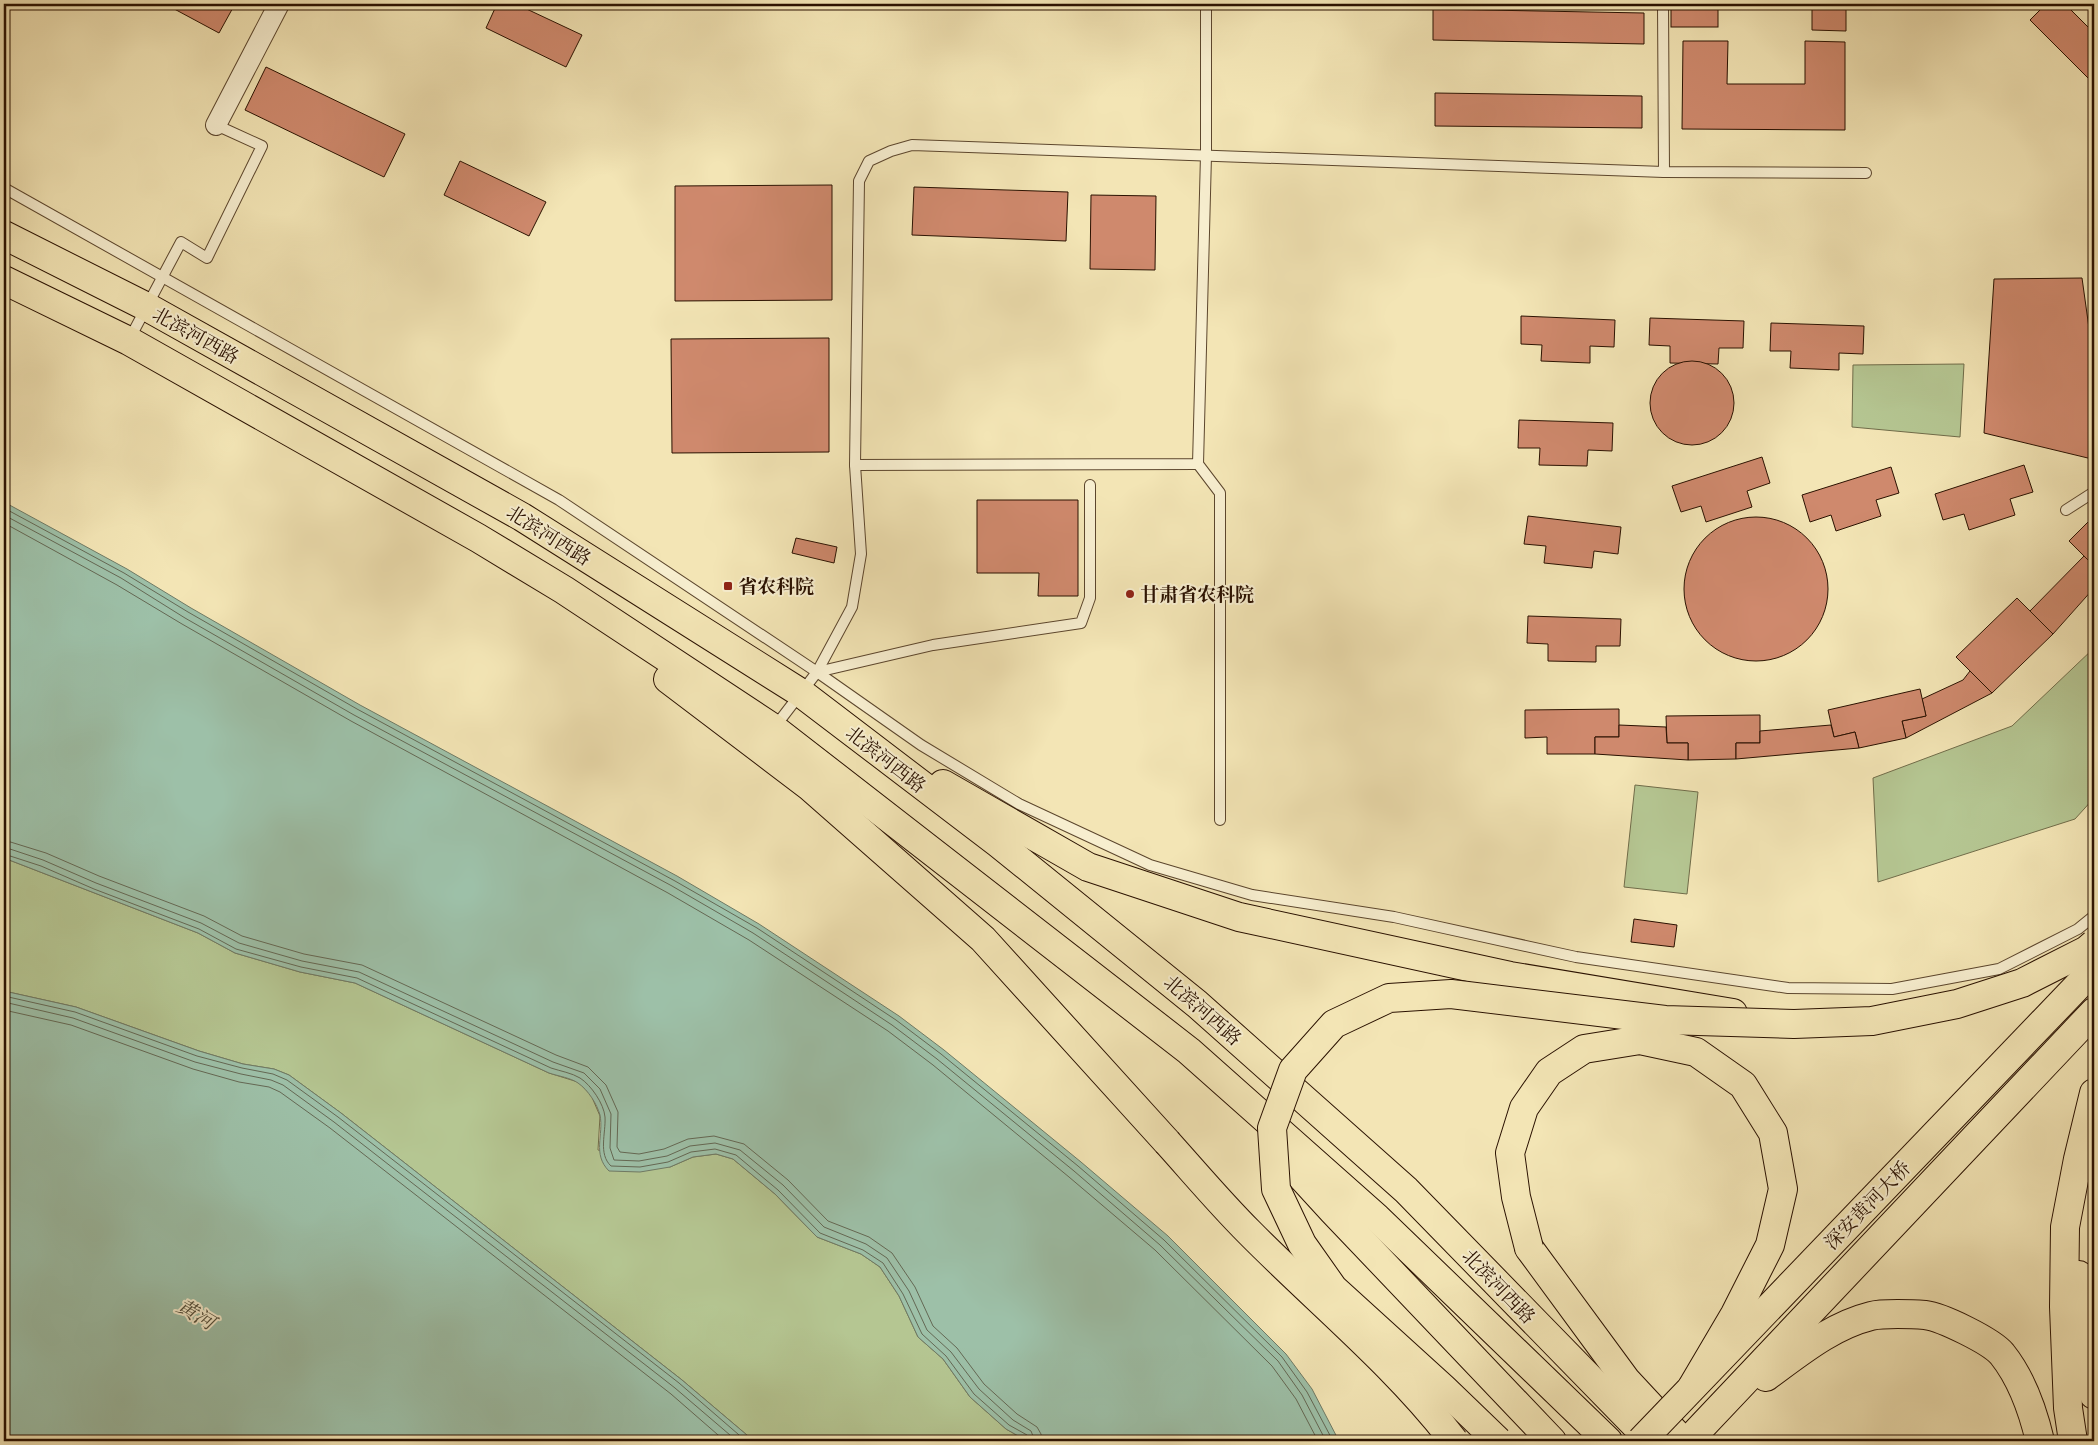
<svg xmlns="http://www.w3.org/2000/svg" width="2098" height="1445" viewBox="0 0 2098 1445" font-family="'IM FELL Double Pica','Noto Serif SC',serif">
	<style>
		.green { fill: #b5c692; stroke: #706c49 }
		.water { fill: #9dc0a8; stroke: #6f7a65 }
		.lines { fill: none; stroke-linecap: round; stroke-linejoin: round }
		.shore { stroke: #646854; stroke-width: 1 }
		.building { fill: #cf896d; stroke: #2a1100 }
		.lane-casing { stroke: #5c462d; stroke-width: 12 }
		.street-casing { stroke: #5c462d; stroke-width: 22 }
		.primary-casing { stroke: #2a1100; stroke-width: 30 }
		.lane { stroke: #f7eecf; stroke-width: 10 }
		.street { stroke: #f7eecf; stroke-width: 20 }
		.primary { stroke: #f3e5b5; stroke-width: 28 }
		.primary-bridge-casing { stroke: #2a1100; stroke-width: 30; stroke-linecap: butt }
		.primary-bridge { stroke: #f3e5b5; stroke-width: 28 }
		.poi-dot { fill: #8f2418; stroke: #f7eecf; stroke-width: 2 }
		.labels { text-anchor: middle; stroke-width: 4; stroke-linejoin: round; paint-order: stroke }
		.street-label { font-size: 19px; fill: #2a1100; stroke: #f7eecf }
		.poi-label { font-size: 19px; font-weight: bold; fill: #2a1100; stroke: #f7eecf; text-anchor: start }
		.water-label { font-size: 20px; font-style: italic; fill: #524e3b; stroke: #f7eecf }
	</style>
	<rect width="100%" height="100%" fill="#f3e5b5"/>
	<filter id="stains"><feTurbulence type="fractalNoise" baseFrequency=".004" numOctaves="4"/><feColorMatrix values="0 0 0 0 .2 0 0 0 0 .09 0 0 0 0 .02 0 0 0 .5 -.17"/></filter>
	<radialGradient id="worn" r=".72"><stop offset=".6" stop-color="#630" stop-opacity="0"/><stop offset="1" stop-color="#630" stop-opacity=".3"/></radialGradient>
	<g class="green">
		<path d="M1964,364l-4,73 -108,-10 1,-62z"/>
		<path d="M2094,648v150l-19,21 -197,63 -5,-104 139,-52z"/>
		<path d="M1635,785l63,7 -11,102 -63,-7z"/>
		<path d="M4,858l194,75 37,20 65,19 55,11 194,90 29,9 13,13 9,21 -2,34 72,17 23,-10 23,-3 17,5 42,35 42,43 44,17 19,13 19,29 19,41 25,22 27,38 36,32 21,12h-273l-72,-61 -341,-267 -52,-38 -15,-6 -31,-5 -44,-13 -123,-44 -72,-16z"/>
	</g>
	<g class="water">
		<path d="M4,502l123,67 64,39 169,97 317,171 82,48 140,92 45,34 137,112 87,74 118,118 26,35 27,52h-312l-21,-12 -36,-32 -27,-38 -25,-22 -19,-41 -19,-29 -19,-13 -44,-17 -42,-43 -42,-35 -17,-5 -23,3 -23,10 -30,5 -31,-1c-17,-17 -5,-36 -9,-56 -3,-11 -12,-25 -22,-32 -7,-5 -20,-7 -29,-10l-194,-90 -55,-11 -65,-19 -37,-20 -194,-75z"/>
		<path d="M4,991l72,16 123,44 44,13 31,5 15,6 52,38 341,267 72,61h-750z"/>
	</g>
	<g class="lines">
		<g class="shore">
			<path d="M4,508l120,65 64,39 169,97 318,172 82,47 139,92 45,34 137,112 86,74 118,117 25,35 26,49"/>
			<path d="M4,515l117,63 64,40 169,97 318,171 81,47 139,92 45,34 137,112 86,74 118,116 24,34 24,46"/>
			<path d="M4,523l113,62 65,39 169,97 317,172 81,47 139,91 45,34 136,112 86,73 117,116 24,33 22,42"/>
			<path d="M4,840l42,13 53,23 105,40 38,20 62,18 58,11 194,90 32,12 18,18 12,27 -1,35 3,5 19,2 25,-5 24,-10 26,-3 30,8 44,36 40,41 41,16 23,16 23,34 18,39 24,22 27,36 33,30 20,13 4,7 1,7"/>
			<path d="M4,847l39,13 53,23 105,40 38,20 63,18 57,11 194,90 31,11 16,16 11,25 -1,34 4,12 25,1 28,-5 23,-10 25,-3 25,7 43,35 41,42 42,17 21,14 22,33 18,39 24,22 28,37 34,31 18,11 4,10"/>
			<path d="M4,854l37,12 53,23 105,40 37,20 65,18 56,11 194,90c9,3 21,5 29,10 11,7 24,26 25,39 1,16 -7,37 6,49l29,1 28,-5 23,-10 24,-3 21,6 42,35 42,43 43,17 20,13 20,31 19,40 24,22 28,38 35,31 18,10 1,6"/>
			<path d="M4,996l71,16 122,44 45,12 31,6 14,6 51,37 341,266 67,58"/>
			<path d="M4,1002l69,16 122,44 46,12 30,6 12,5 51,37 341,266 62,53"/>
			<path d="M4,1010l67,15 122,44 46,13 30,5 11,5 50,36 341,266 54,47"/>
		</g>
	</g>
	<g class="building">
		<path d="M165,4h70l-16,29z"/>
		<path d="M497,4h19l66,31 -16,32 -80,-39z"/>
		<rect x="1671" y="4" width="47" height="23"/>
		<path d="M1812,4h34v27l-34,-1z"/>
		<path d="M2046,4h19l29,29v51l-64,-64z"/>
		<path d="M1433,9l211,4v31l-211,-4z"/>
		<path d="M1683,41h45l-1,43h78v-43l40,1v88l-163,-1z"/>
		<path d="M266,67l139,67 -21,43 -139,-67z"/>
		<path d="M1435,93l207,3v32l-207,-2z"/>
		<path d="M460,161l86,41 -17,34 -85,-41z"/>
		<path d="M832,185v115l-157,1v-115z"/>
		<path d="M914,187l154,5 -2,49 -154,-6z"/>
		<path d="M1091,195l65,1 -1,74 -65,-1z"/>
		<path d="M2082,278l12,86 -2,95 -108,-26 10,-154z"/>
		<path d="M1521,316l94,4 -1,27 -24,-1v17l-49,-2 1,-16 -21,-1z"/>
		<path d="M1650,318l94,3 -1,27h-24l-1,16 -48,-1v-17l-21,-1z"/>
		<path d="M1771,323l93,3 -1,28 -24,-1v17l-49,-2 1,-17h-21z"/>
		<path d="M829,338v114l-157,1 -1,-114z"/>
		<circle cx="1692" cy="403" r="42"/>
		<path d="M1519,420l94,3 -1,28 -24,-1 -1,16 -48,-1 1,-17h-22z"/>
		<path d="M1762,457l8,26 -23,8 5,16 -46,15 -5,-16 -20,6 -9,-26z"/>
		<path d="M2024,465l9,27 -23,7 5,16 -46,15 -5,-16 -21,6 -8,-26z"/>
		<path d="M1891,467l8,26 -23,7 5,16 -45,15 -5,-16 -21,7 -8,-27z"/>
		<path d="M977,500h101v96h-40l1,-23h-62z"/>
		<path d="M1528,516l93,11 -3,27 -24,-3 -2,17 -48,-5 2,-17 -22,-2z"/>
		<path d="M2094,516v50l-25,-25z"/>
		<circle cx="1756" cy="589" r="72"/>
		<path d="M796,538l41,9 -3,16 -42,-10z"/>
		<path d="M2084,556l10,10v22l-41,46 -23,-23z"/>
		<path d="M2017,598l36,36 -61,59 -36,-36z"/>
		<path d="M1528,616l93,3 -1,27h-24v16l-48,-1v-17l-21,-1z"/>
		<path d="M1970,671l22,22 -86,45 -4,-17 24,-5 -4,-17 41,-19z"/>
		<path d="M1920,689l6,27 -24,5 4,17 -47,10 -4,-16 -21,5 -6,-27z"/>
		<path d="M1619,709v28h-24v17h-48v-17l-22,1v-28z"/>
		<path d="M1760,715v28h-24v16l-48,1v-17h-21l-1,-27z"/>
		<path d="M1619,725l47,2 1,16h21v17l-93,-6v-17h24z"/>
		<path d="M1831,725l3,12 21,-5 4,16 -123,11v-16h24v-12z"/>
		<path d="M1634,919l43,6 -3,22 -43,-5z"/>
	</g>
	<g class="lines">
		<g class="lane-casing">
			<g id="lane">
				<path d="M1663,4l1,168"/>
				<path d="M4,188l555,312 258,172 104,73 98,59 131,61 102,30 142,22 182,40 212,31 104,1 107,-20 79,-40 16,-13"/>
				<path d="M129,340l52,-98 26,16 55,-112 -46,-21"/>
				<path d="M1198,464l22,29v327"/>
				<path d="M855,465l343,-1 8,-309v-151"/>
				<path d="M2066,510l28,-18"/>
				<path d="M817,672l116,-27 148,-22 9,-25v-113"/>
				<path d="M774,728l43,-56 35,-65 9,-53 -6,-89 4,-284 10,-20 22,-10 21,-6 752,27 202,1"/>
			</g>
		</g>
		<g class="street-casing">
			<path id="street" d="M216,125l63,-121"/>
		</g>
		<g class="primary-casing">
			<g id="primary">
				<path d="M4,235l143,72 375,210 279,176 197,150 199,161 209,186 245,251"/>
				<path d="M4,280l125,61 349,197 86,52 209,138 416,323 188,167 231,223"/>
				<path d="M668,679l141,107 174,153 184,203"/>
				<path d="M943,784l145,83 151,50 271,59 223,37"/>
				<path d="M1278,1151l55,60 219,230"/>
				<path d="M1529,1248l97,132 53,57"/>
				<path d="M2079,1275l15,120"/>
				<path d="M1766,1377c33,-24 65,-51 105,-61 11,-3 42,-2 54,-1 17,2 66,26 77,39 20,25 31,57 38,87"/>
				<path d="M1688,1441l406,-429"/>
				<path d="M2073,1441l-5,-33 -4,-101 1,-80 13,-68 16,-66"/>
			</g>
		</g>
		<use href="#lane" class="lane"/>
		<use href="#street" class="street"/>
		<use href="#primary" class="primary"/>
		<g class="primary-bridge-casing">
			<g id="primary-bridge">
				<path d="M1167,1142c27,30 53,61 82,90 68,69 146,132 205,209"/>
				<path d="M1529,1248l-13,-51 -6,-44 14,-45 25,-36 35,-23 56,-9 56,12 47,33 30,48 10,56 -13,56 -35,69 -43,73"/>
				<path d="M1498,1441l-55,-53 -110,-100 -31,-44 -26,-55 -4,-61 21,-58 41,-46 55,-26 62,-4 214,26 129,4 78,-3 85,-17 65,-21 65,-33 7,-6"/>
				<path d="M1641,1441l453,-472"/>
			</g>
		</g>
		<use href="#primary-bridge" class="primary-bridge"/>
	</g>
	<g class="poi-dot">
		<rect x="723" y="581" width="10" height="10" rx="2.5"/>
		<circle cx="1130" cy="594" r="5"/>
	</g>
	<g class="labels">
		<g class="street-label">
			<text transform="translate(196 335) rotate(29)" y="7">北滨河西路</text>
			<text transform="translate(549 535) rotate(32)" y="7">北滨河西路</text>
			<text transform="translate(886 759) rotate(38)" y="7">北滨河西路</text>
			<text transform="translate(1203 1010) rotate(41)" y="7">北滨河西路</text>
			<text transform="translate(1867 1205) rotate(-46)" y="7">深安黄河大桥</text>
			<text transform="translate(1499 1286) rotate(46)" y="7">北滨河西路</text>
		</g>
		<g class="poi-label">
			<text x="738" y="593">省农科院</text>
			<text x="1140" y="601">甘肃省农科院</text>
		</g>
		<g class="water-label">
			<text transform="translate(196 1314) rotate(31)" y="7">黄河</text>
		</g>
	</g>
	<rect width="2098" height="1445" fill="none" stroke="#f3e5b5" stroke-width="20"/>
	<rect x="5" y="5" width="2088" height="1435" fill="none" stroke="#2a1100" stroke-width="2.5"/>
	<rect x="10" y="10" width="2078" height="1425" fill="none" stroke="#2a1100"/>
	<rect width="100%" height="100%" filter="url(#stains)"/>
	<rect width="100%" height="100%" fill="url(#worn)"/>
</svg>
